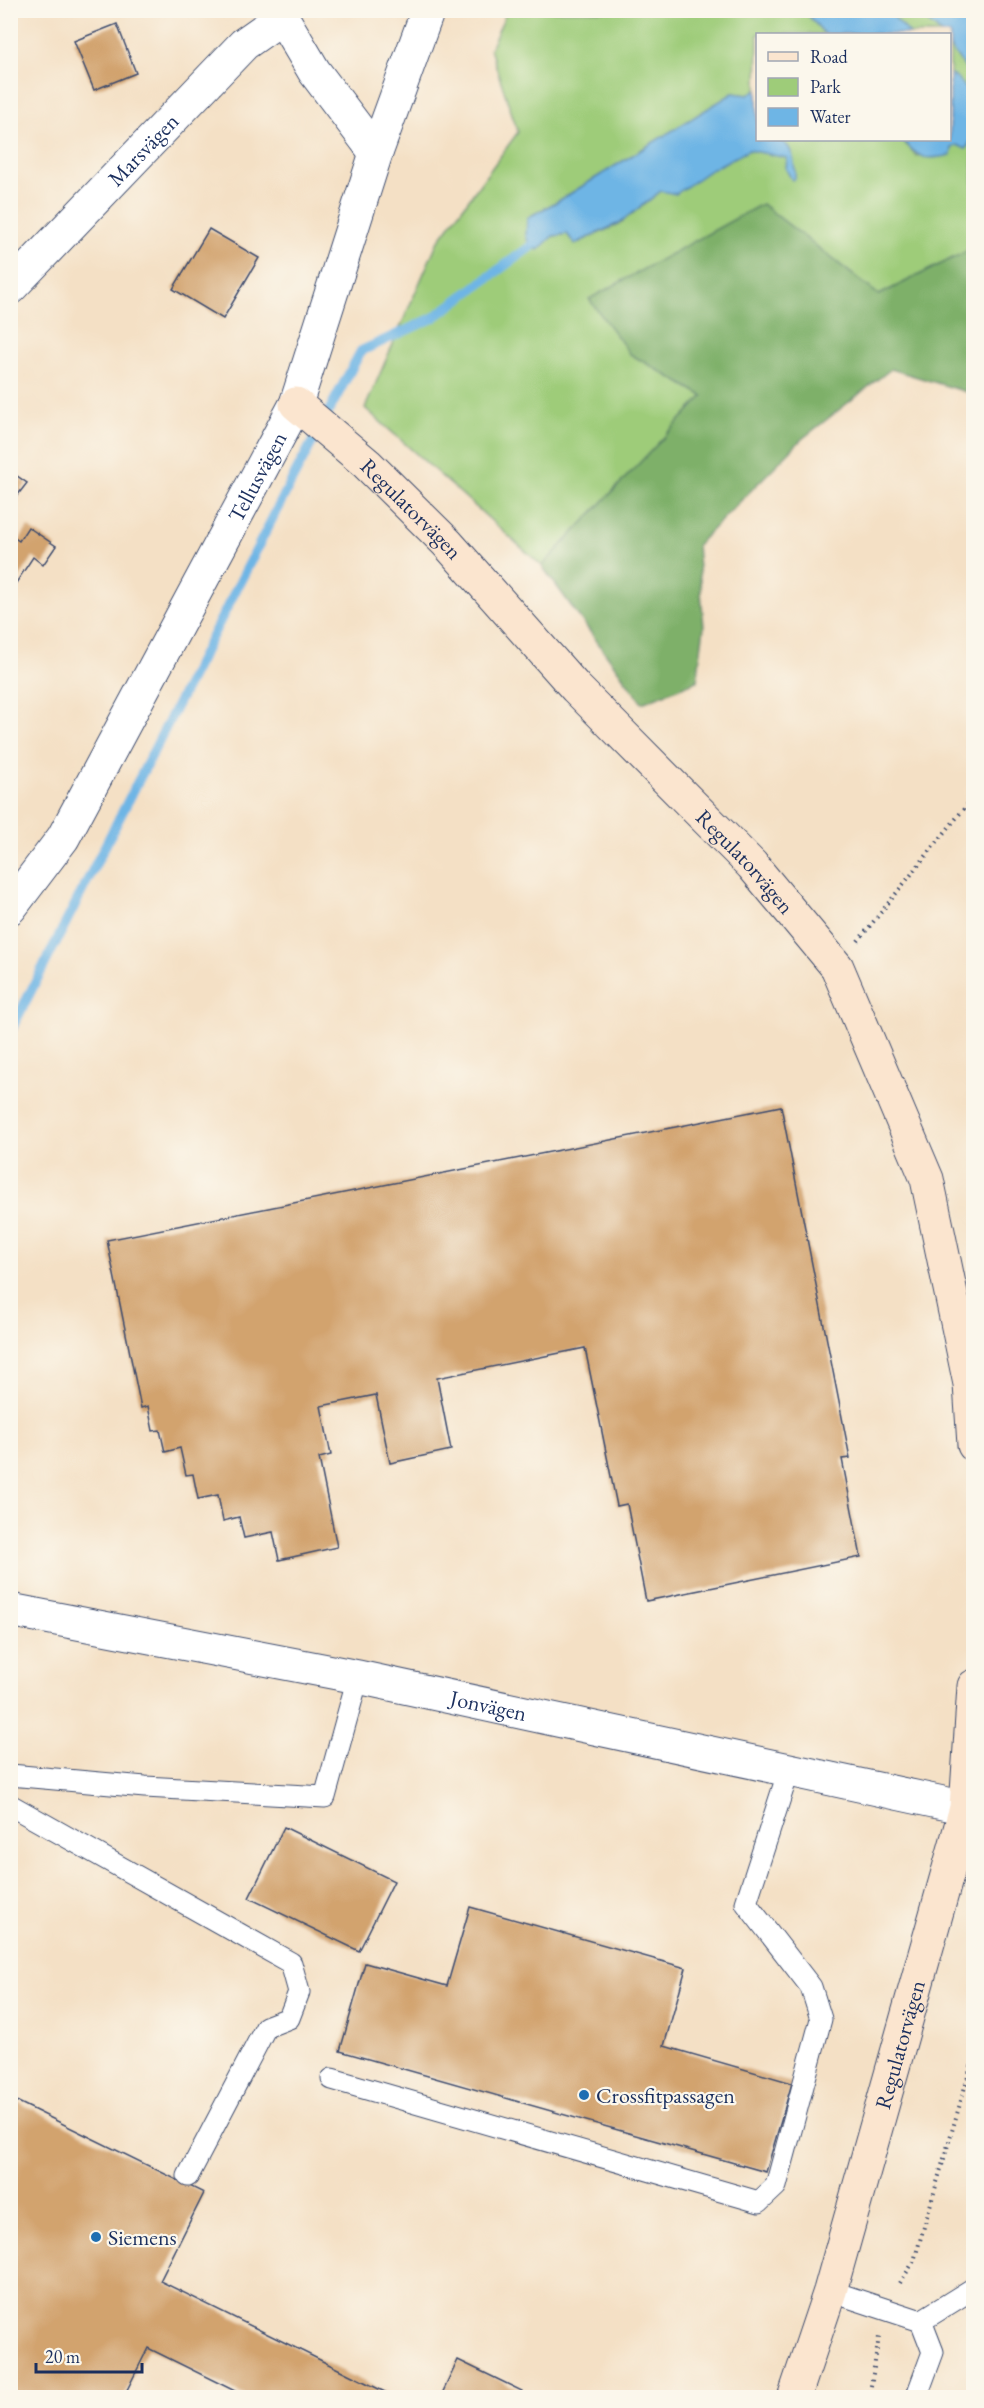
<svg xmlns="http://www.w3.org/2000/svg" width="984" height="2408" viewBox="0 0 984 2408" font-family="'EB Garamond',serif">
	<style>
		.green { fill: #9ecc79; stroke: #5c7e6c; stroke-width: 1.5 }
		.forest { fill: #7eb069; stroke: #4c7064; stroke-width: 1.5 }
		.water { fill: #6eb5e5; stroke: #4472a2; stroke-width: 1.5 }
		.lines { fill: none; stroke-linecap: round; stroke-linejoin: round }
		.stream { stroke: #6eb5e5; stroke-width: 10 }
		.building { fill: #d2a36e }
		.lane-casing { stroke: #3c4a6d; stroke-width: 23 }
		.street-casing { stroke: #3c4a6d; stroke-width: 35 }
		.secondary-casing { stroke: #3c4a6d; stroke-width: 35 }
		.path { stroke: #3c4a6d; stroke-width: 4; stroke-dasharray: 1.5 4.5; stroke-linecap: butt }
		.lane { stroke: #fff; stroke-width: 21 }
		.street { stroke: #fff; stroke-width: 33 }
		.secondary { stroke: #fbe5cf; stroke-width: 33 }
		.poi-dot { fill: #1f6fb2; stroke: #fbf7ec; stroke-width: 2 }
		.labels { text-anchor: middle; stroke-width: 4.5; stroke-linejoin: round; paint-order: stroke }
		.street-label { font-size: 22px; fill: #1b2f5e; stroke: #fbf7ec }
		.poi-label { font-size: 22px; fill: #1b2f5e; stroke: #fbf7ec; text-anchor: start }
	</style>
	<rect width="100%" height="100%" fill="#fbf7ec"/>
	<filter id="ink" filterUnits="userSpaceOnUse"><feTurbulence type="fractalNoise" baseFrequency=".0167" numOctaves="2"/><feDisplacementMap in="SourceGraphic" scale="12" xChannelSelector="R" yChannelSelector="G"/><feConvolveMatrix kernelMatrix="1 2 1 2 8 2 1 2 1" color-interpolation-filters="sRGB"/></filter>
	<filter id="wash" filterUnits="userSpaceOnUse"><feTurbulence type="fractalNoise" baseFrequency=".008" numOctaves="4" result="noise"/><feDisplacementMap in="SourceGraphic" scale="24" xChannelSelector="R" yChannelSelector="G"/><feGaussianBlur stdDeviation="1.35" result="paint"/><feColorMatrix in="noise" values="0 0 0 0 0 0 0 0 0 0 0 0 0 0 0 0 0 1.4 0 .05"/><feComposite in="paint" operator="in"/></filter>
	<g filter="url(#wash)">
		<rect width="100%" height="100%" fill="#f4e0c5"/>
		<g class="green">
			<path d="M507,11h297l21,23h-67l-1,56 -9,5 -15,-2 -173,107 -33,18v18l3,11 23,-11 14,-2 8,10 44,-20 42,-33 51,-22 37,-19 39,8 -2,11 6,10 3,-2 -12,-35 -5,-2h124l15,16 35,-8 5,-4 9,5 7,-12v111l-94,47 -117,-91 -132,150 73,42 -161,170 -177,-158 72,-165 81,-111 -28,-83z"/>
			<path d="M888,11h28c8,10 18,13 25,23h-31z"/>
			<path d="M950,47l23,32v19l-16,-20 -7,-4z"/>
		</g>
		<path class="forest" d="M762,204l117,91 94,-47v146l-82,-25 -89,70 -105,106 7,82 -7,54 -55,22 -100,-137 161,-170 -73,-42 -41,-55z"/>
		<g class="water">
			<path d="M804,11h84l22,23h-85z"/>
			<path d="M916,11h57v68l-23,-32v-13h-9c-7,-10 -17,-13 -25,-23z"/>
			<path d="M950,74l7,4 16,20v39l-7,12 -9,-4 -5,3 -1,7c-27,6 -31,4 -49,-15h48z"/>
			<path d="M757,90l1,50c6,0 14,-2 20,0 16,4 17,25 17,38l-3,2 -6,-11 1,-11 -38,-8 -37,19 -36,25 -15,-3 -42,32 -44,21 -8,-10 -14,2 -15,14 -8,-3 -4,-11 1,-18 33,-18 173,-107 15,2z"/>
		</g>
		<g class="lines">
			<path class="stream" d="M10,1032l283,-554 68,-127 72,-33 97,-71"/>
		</g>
		<g id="blocks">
			<g class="building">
				<path d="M117,24l19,49 -42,17 -20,-49z"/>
				<path d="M209,229l50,29 -36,61 -50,-30z"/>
				<path d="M10,471l17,12 -17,22z"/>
				<path d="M28,527l28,19 -13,19 -10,-8 -17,26 -6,-4v-44l9,6z"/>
				<path d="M781,1106l69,352 -8,1 19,98 -215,44 -19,-97 -10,2 -32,-158 -148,30 14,72 -61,13 -14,-68 -55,11 10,49 -12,3 18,89 -58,13 -6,-28 -29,6 -5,-21 -16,4 -5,-26 -20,4 -5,-25 -7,1 -6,-27 -15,4 -5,-22 -7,1 -5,-25 -7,2 -34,-168z"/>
				<path d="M284,1827l110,54 -35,70 -110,-53z"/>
				<path d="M470,1907l216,61 -22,78 128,37 -26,89 -426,-121 25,-88 82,23z"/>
				<path d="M10,2098l194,95 -44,88 237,117h-148l-101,-50 -25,50h-113z"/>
				<path d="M458,2360l64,31 -3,7h-79z"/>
			</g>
		</g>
	</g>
	<g filter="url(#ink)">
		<use href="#blocks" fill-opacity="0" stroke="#3c4a6d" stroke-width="1.5"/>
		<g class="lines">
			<g class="lane-casing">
				<g id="lane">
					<path d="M10,1775l135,12 180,10 33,-120"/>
					<path d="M10,1805l281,158 8,29 -10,26 -23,9 -78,149"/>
					<path d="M332,2079l427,123 17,-16 45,-167 -10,-32 -65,-84 43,-133"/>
					<path d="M830,2291l91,30"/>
					<path d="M916,2398l17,-46 -12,-31 53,-33"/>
				</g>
			</g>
			<g class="street-casing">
				<g id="street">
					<path d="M278,10l36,61 62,82"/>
					<path id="s1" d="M10,288l234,-244 37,-26"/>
					<path id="s2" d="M10,908l53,-70 233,-434 80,-251 52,-143"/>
					<path id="s3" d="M10,1610l348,67 608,131"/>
				</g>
			</g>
			<g class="secondary-casing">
				<g id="secondary">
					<path id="s4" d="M296,404l71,60 80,79 129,145 176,177 85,102 90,212 43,205 4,61"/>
					<path id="s5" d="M794,2398l36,-107 136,-483 8,-122"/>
				</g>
			</g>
			<g class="path">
				<path d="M858,941l116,-145"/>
				<path d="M900,2283l14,-22 60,-205"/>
				<path d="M869,2398l10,-61"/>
			</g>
			<use href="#lane" class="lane"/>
			<use href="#street" class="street"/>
			<use href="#secondary" class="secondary"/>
		</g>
	</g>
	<g class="poi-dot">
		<circle cx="584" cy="2095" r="6"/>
		<circle cx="96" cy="2237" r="6"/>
	</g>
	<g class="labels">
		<g class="street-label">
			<text dy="8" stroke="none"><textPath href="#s1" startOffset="192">Marsvägen</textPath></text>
			<text dy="8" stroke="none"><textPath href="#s2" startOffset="498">Tellusvägen</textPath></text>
			<text dy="8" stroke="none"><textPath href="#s4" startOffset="156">Regulatorvägen</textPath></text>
			<text dy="8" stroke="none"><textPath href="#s4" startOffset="642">Regulatorvägen</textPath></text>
			<text dy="8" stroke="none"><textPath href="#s3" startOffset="488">Jonvägen</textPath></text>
			<text dy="8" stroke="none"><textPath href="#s5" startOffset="369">Regulatorvägen</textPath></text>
		</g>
		<g class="poi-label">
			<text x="596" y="2103">Crossfitpassagen</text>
			<text x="108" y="2245">Siemens</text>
		</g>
	</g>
	<rect width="984" height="2408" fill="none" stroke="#fbf7ec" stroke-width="36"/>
	<rect x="756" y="33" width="195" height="108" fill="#fbf7ec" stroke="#a1a7b3" stroke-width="1.5"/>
	<rect x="768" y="52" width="30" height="9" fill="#fbe5cf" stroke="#a1a7b3" stroke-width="1.5"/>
	<text x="810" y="63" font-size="18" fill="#1b2f5e">Road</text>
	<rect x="768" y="78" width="30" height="18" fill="#9ecc79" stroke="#a1a7b3" stroke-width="1.5"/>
	<text x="810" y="93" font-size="18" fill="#1b2f5e">Park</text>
	<rect x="768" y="108" width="30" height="18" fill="#6eb5e5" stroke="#a1a7b3" stroke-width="1.5"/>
	<text x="810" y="123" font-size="18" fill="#1b2f5e">Water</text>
	<path d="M36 2363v9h106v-9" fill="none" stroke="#1b2f5e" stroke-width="3"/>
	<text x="45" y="2363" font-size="18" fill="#1b2f5e" stroke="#fbf7ec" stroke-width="4.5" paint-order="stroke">20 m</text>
</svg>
